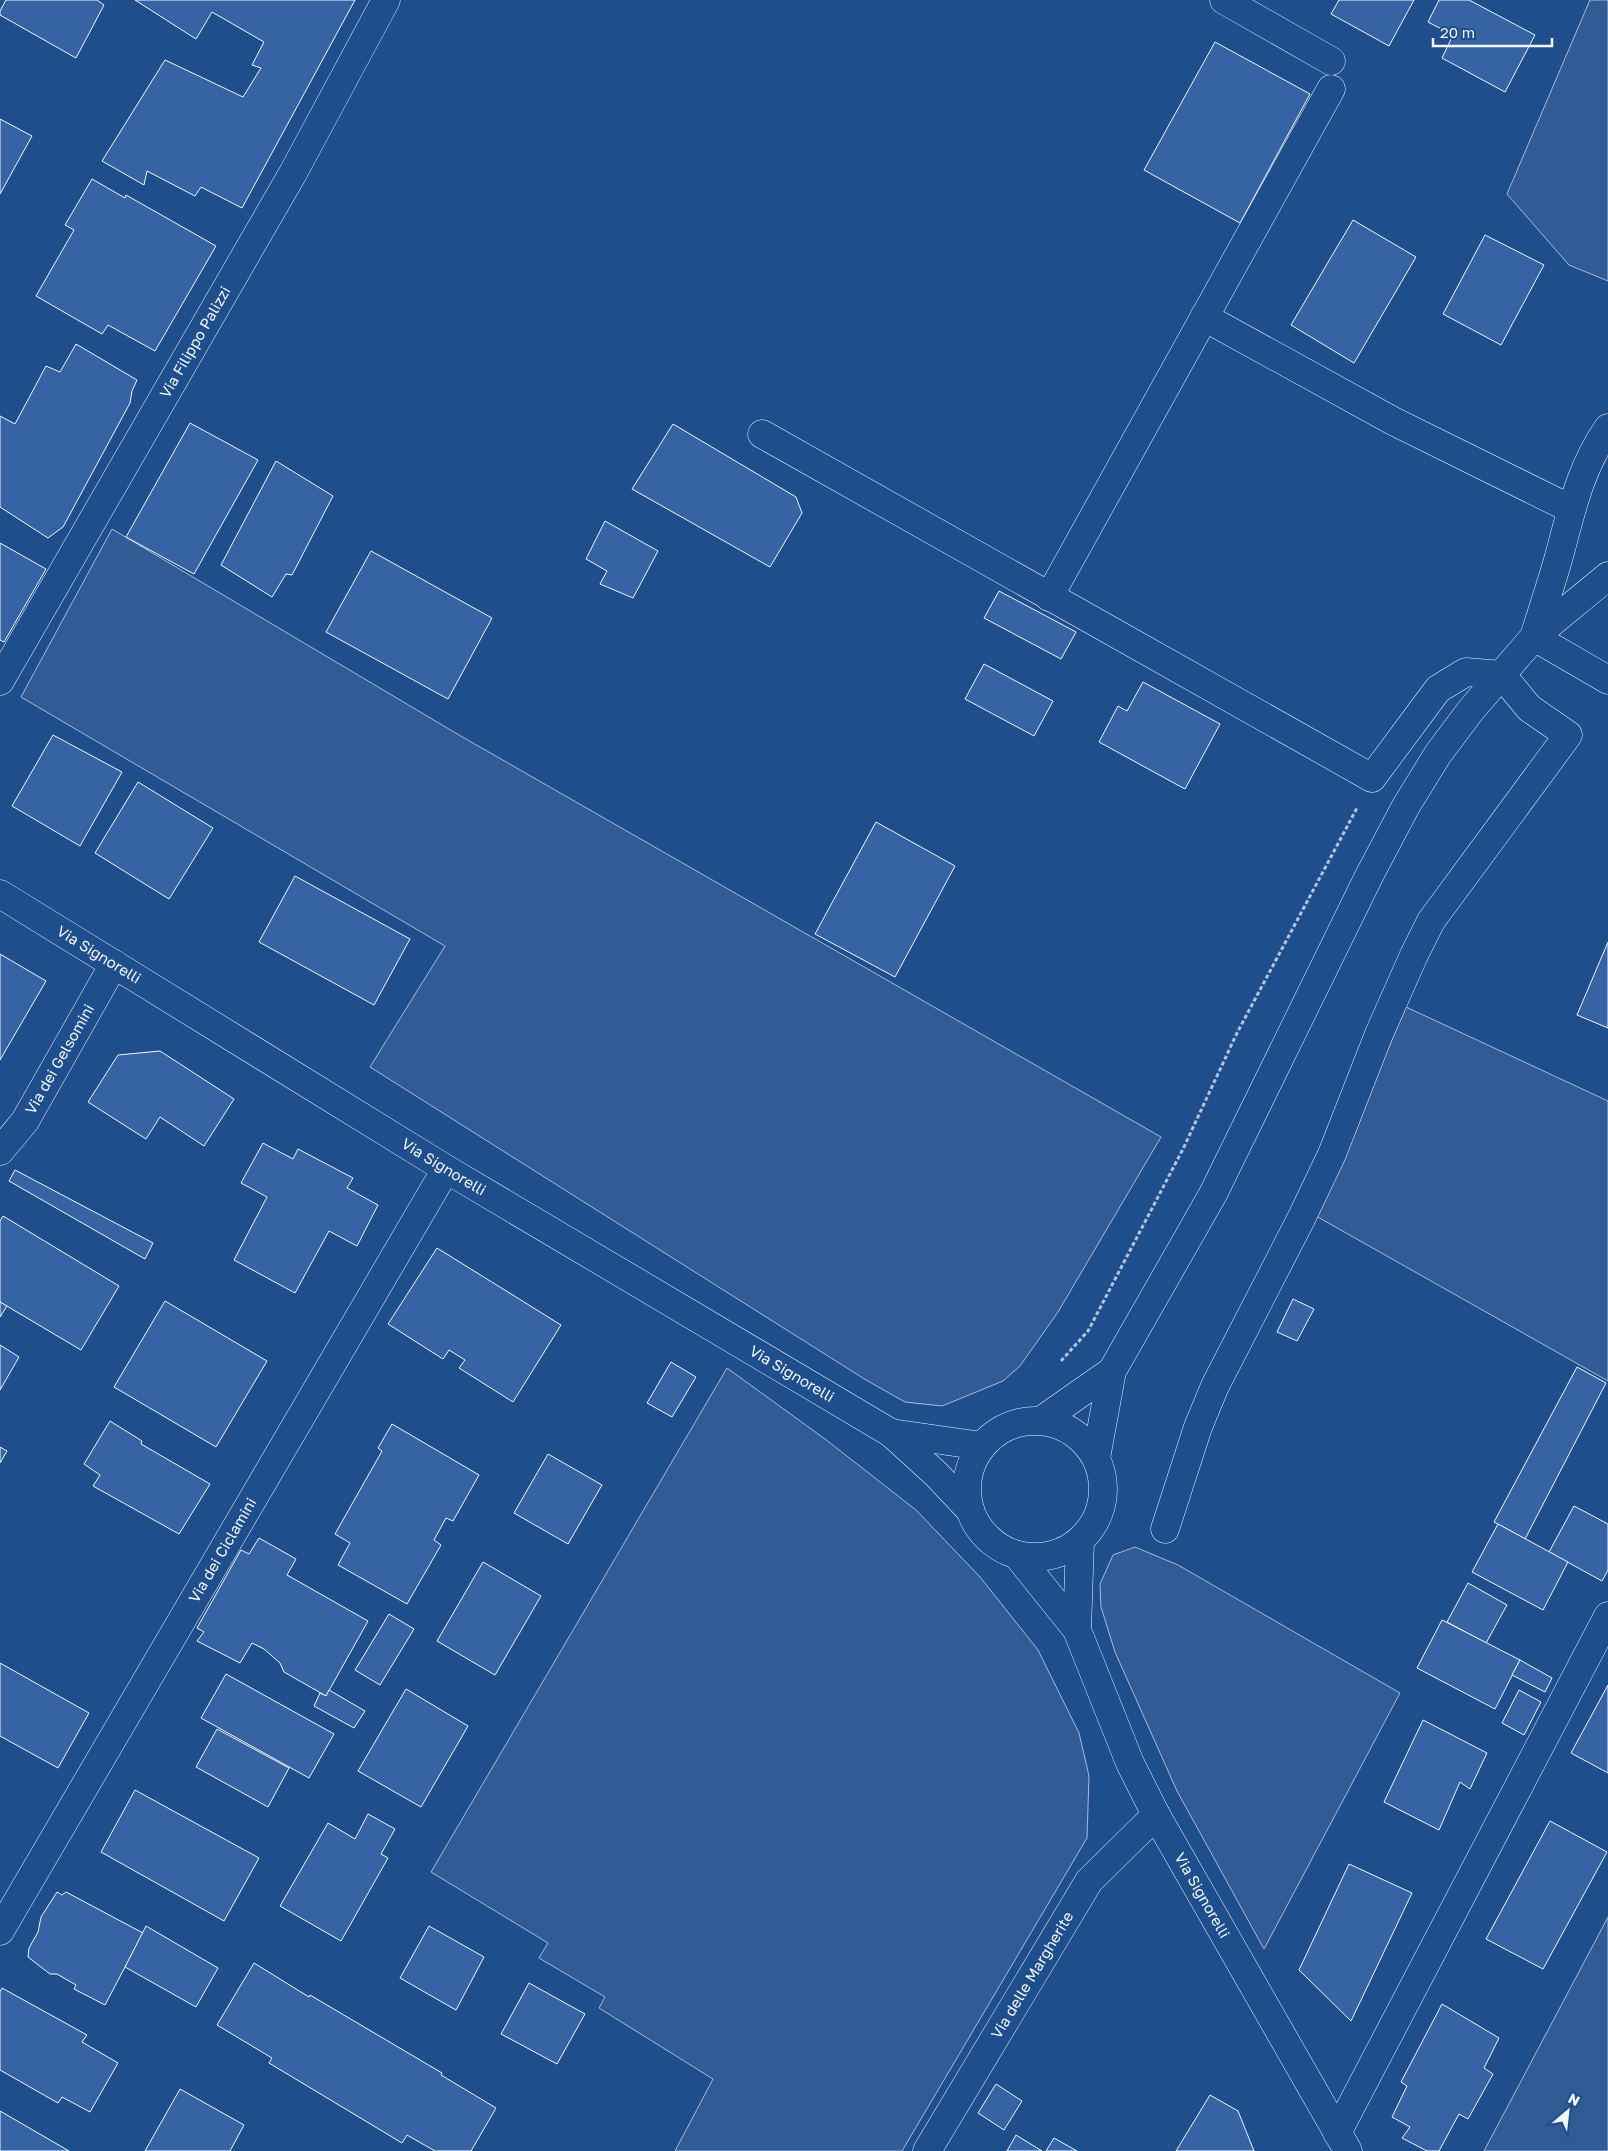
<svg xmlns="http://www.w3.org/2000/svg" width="1608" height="2151" viewBox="0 0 1608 2151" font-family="'Golos Text',sans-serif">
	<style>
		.built { fill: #305b95; stroke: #a8bbd7 }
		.building { fill: #3563a3; stroke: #f2f6ff }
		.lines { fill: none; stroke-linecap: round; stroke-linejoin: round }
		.minor-casing { stroke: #f2f6ff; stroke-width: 29 }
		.path { stroke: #b3c4dc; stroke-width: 3; stroke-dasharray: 4 2.5; stroke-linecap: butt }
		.minor { stroke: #1f4e8c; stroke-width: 28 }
		.labels { text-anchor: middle; stroke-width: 4; stroke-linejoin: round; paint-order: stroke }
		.street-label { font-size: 15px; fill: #f2f6ff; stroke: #1f4e8c }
	</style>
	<rect width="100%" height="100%" fill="#1f4e8c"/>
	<g class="built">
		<path d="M1590,0h18v281l-39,-16 -62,-71z"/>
		<path d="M112,529l347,206 702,402 -103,175 -38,54 -17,15 -61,25 -37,-4 -39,-22 -496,-313 75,-121 -424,-249z"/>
		<path d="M1406,1007l202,94v280l-292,-165z"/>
		<path d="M727,1368l98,71 91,71 64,67 58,73 41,83 10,43 -2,62 -185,313h-227l38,-72 -114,-71 6,-11 -66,-39 9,-15 -117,-71z"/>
		<path d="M1135,1547l43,18 222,128 -136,256 -87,-158 -62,-139 -14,-45 -1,-23 13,-29z"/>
		<path d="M1608,1917v234h-124z"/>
	</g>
	<g class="building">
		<path d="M6,0h91l7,5 -28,53 -76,-43v-4z"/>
		<path d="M135,0h220l-113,208 -41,-21 -6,9 -48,-25 -3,14 -42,-24 63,-101 78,37 18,-29 -9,-3 12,-23 -52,-30 -16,27z"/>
		<path d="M1339,0h75l-25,46 -58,-32z"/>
		<path d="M1439,0h30l66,35 -30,57 -63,-34 11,-23 -25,-13z"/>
		<path d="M1215,42l95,52 -70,129 -96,-53z"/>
		<path d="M0,119l32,17 -32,58z"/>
		<path d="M92,179l33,19 1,-3 90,51 -61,105 -47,-26 -6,9 -66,-38 38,-66 -9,-5z"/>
		<path d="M1353,220l63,37 -62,106 -63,-38z"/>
		<path d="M1485,235l59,30 -43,80 -58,-31z"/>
		<path d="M76,344l61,36 -5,11 -2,12 -67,124 -15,11 -48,-31v-91l15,8 31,-58 14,6z"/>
		<path d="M190,423l68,37 -64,114 -68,-37z"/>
		<path d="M673,424l123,73 6,16 -32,54 -138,-78z"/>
		<path d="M276,461l57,35 -41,79 -6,-1 -14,23 -51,-32z"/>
		<path d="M605,521l53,30 -25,47 -33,-14 7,-13 -21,-12z"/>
		<path d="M0,543l46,26 -42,73 -4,-2z"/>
		<path d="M371,551l121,67 -44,81 -122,-67z"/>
		<path d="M999,591l77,41 -15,27 -77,-41z"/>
		<path d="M984,664l69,37 -19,35 -69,-37z"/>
		<path d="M1143,682l77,42 -35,65 -86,-47 19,-36 9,5z"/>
		<path d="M53,735l69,37 -42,74 -68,-40z"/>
		<path d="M138,782l75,46 -44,71 -74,-46z"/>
		<path d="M876,822l79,44 -60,111 -80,-43z"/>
		<path d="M295,876l115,63 -36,66 -115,-63z"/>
		<path d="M1608,942v86l-31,-13z"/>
		<path d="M0,954l46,27 -46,79z"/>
		<path d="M160,1051l74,48 -30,47 -44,-29 -14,22 -58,-37 30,-47z"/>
		<path d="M263,1143l30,16 5,-10 55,29 -6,10 31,17 -21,41 -28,-15 -34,62 -61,-33 33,-63 -26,-14z"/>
		<path d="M15,1170l138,73 -8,16 -136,-78z"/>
		<path d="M3,1216l116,70 -38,64 -81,-48v-81z"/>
		<path d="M437,1248l124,77 -48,77 -54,-34 6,-8 -16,-10 -6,9 -55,-35z"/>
		<path d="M1293,1299l21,10 -17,32 -20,-9z"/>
		<path d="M165,1301l102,60 -51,86 -102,-60z"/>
		<path d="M0,1302l7,4 -7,11z"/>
		<path d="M0,1345l19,12 -19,33z"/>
		<path d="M671,1362l25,15 -24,40 -25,-14z"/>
		<path d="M1577,1367l29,16 -81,156 -31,-17z"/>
		<path d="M110,1421l32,20 -1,3 69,40 -31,50 -86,-48 7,-11 -16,-11z"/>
		<path d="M392,1424l87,51 -26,46 -7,-3 -12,22 7,5 -34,59 -69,-39 12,-22 -15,-9 47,-83 -4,-3z"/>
		<path d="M0,1447l7,4 -7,12z"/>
		<path d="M548,1454l54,31 -34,59 -54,-31z"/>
		<path d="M1574,1506l34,18v46l-6,11 -53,-29z"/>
		<path d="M1498,1524l70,38 -25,48 -71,-38z"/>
		<path d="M259,1538l37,21 -9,16 81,46 -42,75 -42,-24 -4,-9 -16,-14 -12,-6 -12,20 -43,-22 7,-9 -7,-4 44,-78 8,4z"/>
		<path d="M483,1562l58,34 -46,79 -58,-34z"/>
		<path d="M1468,1583l39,22 -21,38 -39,-21z"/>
		<path d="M389,1614l25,15 -34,56 -25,-15z"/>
		<path d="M1442,1620l78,40 -25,49 -78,-41z"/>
		<path d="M1520,1660l32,18 -7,14 -33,-17z"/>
		<path d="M0,1663l89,50 -31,55 -58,-32z"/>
		<path d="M226,1674l108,60 -25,44 -108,-60z"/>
		<path d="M1608,1685v88l-37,-20z"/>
		<path d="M406,1689l62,37 -47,81 -63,-36z"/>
		<path d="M329,1690l36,21 -11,17 -40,-22 6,-13 6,3z"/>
		<path d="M1519,1690l22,12 -17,33 -22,-12z"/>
		<path d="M1423,1720l64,33 -17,36 -10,-7 -21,48 -55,-28z"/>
		<path d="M217,1729l72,39 -21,39 -72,-40z"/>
		<path d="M135,1790l124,68 -35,63 -123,-69z"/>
		<path d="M368,1814l27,15 -14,25 7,4 -47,83 -61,-35 48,-83 27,16z"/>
		<path d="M1550,1821l57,31 -64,117 -57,-30z"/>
		<path d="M1349,1864l63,29 -61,128 -52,-51z"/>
		<path d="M57,1892l5,3 4,-3 77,41 -38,72 -31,-16 2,-4 -19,-11h-7l-22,-17 1,-9 9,-16 3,-15z"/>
		<path d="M146,1926l72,42 -22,39 -71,-40z"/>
		<path d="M429,1926l55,31 -28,53 -56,-32z"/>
		<path d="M254,1963l55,34 1,-2 132,78 -1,2 55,33 -25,43h-36l-28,-16 -5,8 -133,-80 3,-5 -55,-33z"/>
		<path d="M529,1983l56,31 -28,50 -56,-30z"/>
		<path d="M2,1988l85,47 -5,7 36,21 -28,49 -28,-15 -4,6 -58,-33v-78z"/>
		<path d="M1442,2004l57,34 -15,30 9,6 -25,45 -9,-5 -20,37h-12l-25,-13 8,-11 -18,-10 15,-31 -6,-4z"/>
		<path d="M996,2084l26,17 -18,29 -26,-17z"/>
		<path d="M180,2089l64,36 -14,26h-85z"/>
		<path d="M1210,2095l28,16 16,40h-78z"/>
		<path d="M0,2111l69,40h-69z"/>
		<path d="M1016,2135l26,16h-35z"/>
		<path d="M1054,2138l23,13h-31z"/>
	</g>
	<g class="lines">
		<g class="minor-casing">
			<g id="minor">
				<path d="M1224,0l107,61"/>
				<path d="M1204,317l189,104 178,88"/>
				<path d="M762,434l610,344 66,-89 28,-17 36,3 27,33 39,27 -137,186 -17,34 -35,79 -47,120 -31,65 -86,167 -17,41 -33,102"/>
				<path d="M1049,597l282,-508"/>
				<path d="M1534,637c9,-29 19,-58 27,-88 11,-42 21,-84 47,-121"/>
				<path d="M1534,637l74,43"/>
				<path id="s1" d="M0,681l293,-508 93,-173"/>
				<path id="s2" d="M0,894l446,275 445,264 45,41 34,36"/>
				<path id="s3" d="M0,1151l25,-30 89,-157"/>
				<path d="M1042,1420l70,-49"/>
				<circle cx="1035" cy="1489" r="68"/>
				<path d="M891,1433l91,13"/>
				<path d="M1096,1458l16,-87 101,-177 156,-318 37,-70 32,-52 33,-44 63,-73 74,-61"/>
				<path id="s4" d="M1017,1555l60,75 53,133 26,52 192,336"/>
				<path d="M1077,1630l3,-89"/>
				<path id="s5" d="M0,1931l446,-762"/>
				<path d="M1337,2133l271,-517"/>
				<path id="s6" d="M927,2151l162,-270 67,-66"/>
			</g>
		</g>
		<path class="path" d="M1061,1361l27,-30 95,-182 54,-116 120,-225"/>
		<use href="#minor" class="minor"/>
	</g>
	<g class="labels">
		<g class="street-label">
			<text dy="5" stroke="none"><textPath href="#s1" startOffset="391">Via Filippo Palizzi</textPath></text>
			<text dy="5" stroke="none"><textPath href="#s2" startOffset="116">Via Signorelli</textPath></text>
			<text dy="5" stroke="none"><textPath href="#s3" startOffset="110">Via dei Gelsomini</textPath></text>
			<text dy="5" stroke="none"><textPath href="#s2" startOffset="521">Via Signorelli</textPath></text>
			<text dy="5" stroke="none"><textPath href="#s2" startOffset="926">Via Signorelli</textPath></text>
			<text dy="5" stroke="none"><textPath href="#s5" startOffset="441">Via dei Ciclamini</textPath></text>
			<text dy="5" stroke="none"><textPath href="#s4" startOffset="390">Via Signorelli</textPath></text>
			<text dy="5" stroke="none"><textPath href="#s6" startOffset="205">Via delle Margherite</textPath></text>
		</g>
	</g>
	<g transform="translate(1568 2111) rotate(28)" stroke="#1f4e8c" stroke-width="4" paint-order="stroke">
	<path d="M0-4L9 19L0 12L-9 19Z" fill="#f2f6ff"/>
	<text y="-8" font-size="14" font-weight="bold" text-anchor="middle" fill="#f2f6ff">N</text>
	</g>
	<path d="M1433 38v8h119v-8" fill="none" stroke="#f2f6ff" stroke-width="2.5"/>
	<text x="1440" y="38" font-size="15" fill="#f2f6ff" stroke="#1f4e8c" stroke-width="4" paint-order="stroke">20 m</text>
</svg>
